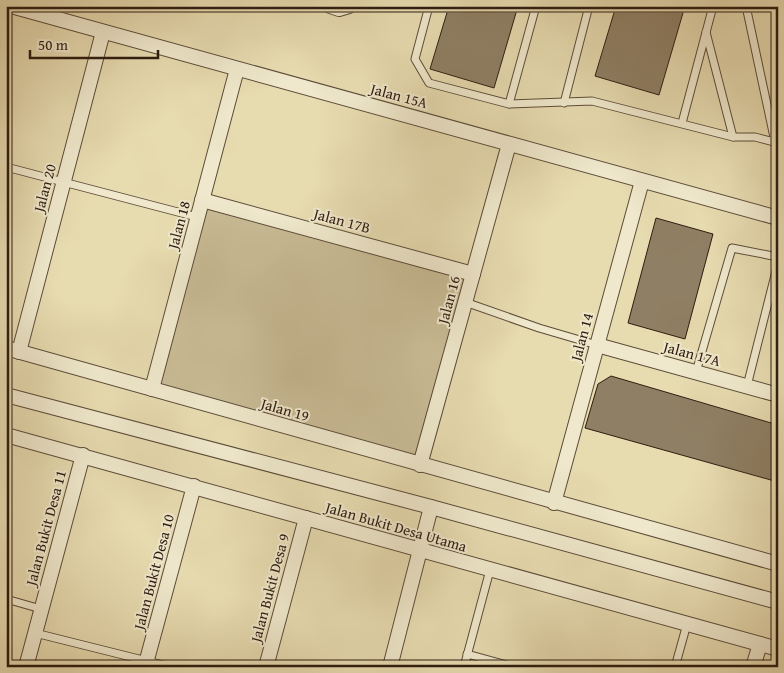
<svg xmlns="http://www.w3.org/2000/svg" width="784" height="673" viewBox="0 0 784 673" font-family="'Gentium Book Plus',serif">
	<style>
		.green { fill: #c8bb95; stroke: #7c6c53 }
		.building { fill: #8f7f64; stroke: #2f1c11 }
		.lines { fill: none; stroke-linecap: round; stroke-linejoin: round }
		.service-casing { stroke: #5d4c39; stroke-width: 9 }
		.minor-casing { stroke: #5d4c39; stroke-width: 16 }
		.service { stroke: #efe8cc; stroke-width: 7 }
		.minor { stroke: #efe8cc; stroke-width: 14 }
		.labels { text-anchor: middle; stroke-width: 4; stroke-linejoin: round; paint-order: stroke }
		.street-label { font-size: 15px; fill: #2f1c11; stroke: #efe8cc }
	</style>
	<rect width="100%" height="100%" fill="#e7dbb0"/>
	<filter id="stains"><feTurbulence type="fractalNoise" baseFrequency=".004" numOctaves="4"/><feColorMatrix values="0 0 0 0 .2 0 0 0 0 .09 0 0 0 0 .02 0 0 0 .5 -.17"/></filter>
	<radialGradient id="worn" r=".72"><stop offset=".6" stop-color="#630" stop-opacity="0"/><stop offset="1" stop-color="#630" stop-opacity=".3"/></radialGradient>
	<path class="green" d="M202,200l271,74 -53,191 -268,-76z"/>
	<g class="building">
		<path d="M449,6h69l-24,82 -64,-19z"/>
		<path d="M616,6h69l-26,89 -64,-19z"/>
		<path d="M656,218l57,16 -28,105 -57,-16z"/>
		<path d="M611,376l167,49v57l-193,-54 13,-44z"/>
	</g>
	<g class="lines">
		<g class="service-casing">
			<g id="service">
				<path d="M429,6l-14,53 14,24 80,21 83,-3 141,36h22l23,6"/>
				<path d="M746,6l29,136"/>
				<path d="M706,32l27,105"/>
				<path d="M564,103l25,-97"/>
				<path d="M509,104l27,-98"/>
				<path d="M682,123l31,-117"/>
				<path d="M6,167l191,50"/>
				<path d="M465,302l74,26 58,17"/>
				<path d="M696,372l36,-124 46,9"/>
				<path d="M747,386l31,-123"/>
				<path d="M6,599l35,10"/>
				<path d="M35,633l136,34"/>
				<path d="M467,654l47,13"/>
				<path d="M464,667l26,-97"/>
				<path d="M675,667l12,-43"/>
			</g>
		</g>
		<g class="minor-casing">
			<g id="minor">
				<path d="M11,6l767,212"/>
				<path d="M330,6l9,3 10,-3"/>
				<path d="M202,200l271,74"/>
				<path d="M597,345l181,50"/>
				<path d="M6,348l772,216"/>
				<path d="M19,352l84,-320"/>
				<path d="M152,389l85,-320"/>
				<path d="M6,395l425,112 347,95"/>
				<path d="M6,435l772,214"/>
				<path d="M420,465l89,-321"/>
				<path d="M554,503l88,-322"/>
				<path d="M26,667l57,-212"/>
				<path d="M145,667l49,-181"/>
				<path d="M266,667l40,-149"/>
				<path d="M390,667l41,-160"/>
				<path d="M753,667l7,-23"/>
			</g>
		</g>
		<use href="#service" class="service"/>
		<use href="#minor" class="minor"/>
	</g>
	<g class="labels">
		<g class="street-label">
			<text transform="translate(399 96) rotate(15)" y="5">Jalan 15A</text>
			<text transform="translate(45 188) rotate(-75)" y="5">Jalan 20</text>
			<text transform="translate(342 221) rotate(15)" y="5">Jalan 17B</text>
			<text transform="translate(179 225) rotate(-75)" y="5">Jalan 18</text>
			<text transform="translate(449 300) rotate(-75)" y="5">Jalan 16</text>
			<text transform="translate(582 337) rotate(-75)" y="5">Jalan 14</text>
			<text transform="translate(692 354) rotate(15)" y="5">Jalan 17A</text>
			<text transform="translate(285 410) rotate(16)" y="5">Jalan 19</text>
			<text transform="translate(396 527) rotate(16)" y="5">Jalan Bukit Desa Utama</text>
			<text transform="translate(46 528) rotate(-75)" y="5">Jalan Bukit Desa 11</text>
			<text transform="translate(154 572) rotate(-75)" y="5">Jalan Bukit Desa 10</text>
			<text transform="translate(270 588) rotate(-75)" y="5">Jalan Bukit Desa 9</text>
		</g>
	</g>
	<rect width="784" height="673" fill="none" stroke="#e7dbb0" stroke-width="25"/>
	<rect x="8" y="8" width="769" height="658" fill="none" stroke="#2f1c11" stroke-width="2.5"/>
	<rect x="12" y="12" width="759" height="648" fill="none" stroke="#2f1c11"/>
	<path d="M30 50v8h128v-8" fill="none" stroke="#2f1c11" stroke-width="2.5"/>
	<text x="38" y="50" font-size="15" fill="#2f1c11" stroke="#efe8cc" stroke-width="4" paint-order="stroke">50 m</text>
	<rect width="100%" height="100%" filter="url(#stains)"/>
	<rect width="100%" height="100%" fill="url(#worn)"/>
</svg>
